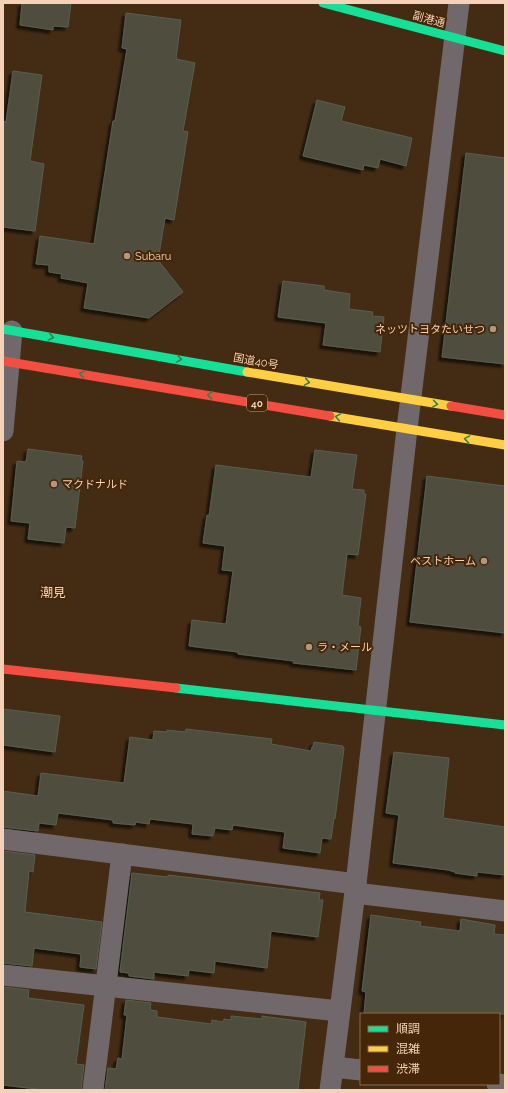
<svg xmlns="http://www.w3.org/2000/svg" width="508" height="1093" viewBox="0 0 508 1093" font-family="Raleway,'Noto Sans JP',sans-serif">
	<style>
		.building { fill: #4f4d3e; stroke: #556052; filter: url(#shadow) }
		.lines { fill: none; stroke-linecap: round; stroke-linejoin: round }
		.street { stroke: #71686b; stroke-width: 21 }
		.fast { stroke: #16e098; stroke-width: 9 }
		.slow { stroke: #ffcf43; stroke-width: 9 }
		.jam { stroke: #f24e42; stroke-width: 9 }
		.oneway { stroke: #2e8350 }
		.poi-dot { fill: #b6977e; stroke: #452608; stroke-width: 1.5 }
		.labels { text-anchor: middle; stroke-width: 4; stroke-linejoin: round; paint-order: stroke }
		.shield { fill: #452608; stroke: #c09e82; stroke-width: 1 }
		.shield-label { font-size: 10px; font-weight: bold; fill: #f4d1b7 }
		.street-label { font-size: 11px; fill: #f4d1b7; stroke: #452608 }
		.poi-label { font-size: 11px; fill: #f4d1b7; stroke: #452608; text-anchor: start }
		.quarter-label { font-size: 13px; fill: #f4d1b7; stroke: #452608 }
	</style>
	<defs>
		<filter id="shadow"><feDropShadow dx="-3.5" dy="3.5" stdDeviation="1" flood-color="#0009"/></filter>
	</defs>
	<rect width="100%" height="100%" fill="#442c14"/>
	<g class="building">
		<path d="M22,3h49l-3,24 -15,-1v4l-33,-5z"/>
		<path d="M126,13l55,7 -5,39 19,4 -12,68 5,1 -14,88 -9,-2 -7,42 25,32 -34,26 -65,-10 4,-25 -27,-5 1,-4 -13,-2v-7l-13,-1 4,-28 54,8 19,-123h2l12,-72 -5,-1z"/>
		<path d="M13,71l29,4 -12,86 14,3 -9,67 -32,-4v-106l3,1z"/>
		<path d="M317,100l28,7 -4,14 71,17 -6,28 -26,-7 -2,9 -14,-3 -1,5 -60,-14z"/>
		<path d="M466,153l39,5v206l-63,-7z"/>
		<path d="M283,281l41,5v4l26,4 -1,15 24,3 -1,4 12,1 -4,35 -57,-7 3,-22 -48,-6z"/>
		<path d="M28,449l54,7 -1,5h2l-8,67 -9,-1 -2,16 -36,-4 2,-16 -19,-2 6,-60 9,1z"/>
		<path d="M315,450l42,5 -5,34 12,1v4h2l-8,61 -11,-1 -5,41 19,3 -3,28 3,1 -5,43 -63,-7 1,-2 -56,-7v-2l-49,-6 3,-26 34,4 7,-53 -11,-1 3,-24 -22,-3 4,-28 2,1 7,-51 95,12z"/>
		<path d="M427,476l78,10v147l-95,-11z"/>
		<path d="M3,709l57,7 -5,36 -52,-7z"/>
		<path d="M186,729l86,10 -1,5 40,7 1,-4h1l1,-5 29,4v2h1l-9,71 -1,-1 -3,21 -9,-1 -2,15 -37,-5 2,-16 -52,-7 -1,5 -17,-2 -2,8 -21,-2 1,-10 -43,-5 -1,5 -13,-2 -1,3 -22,-2v-3l-55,-7 -2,12 -17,-2 -1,8 -35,-4v-36l35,5 3,-23 83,10 6,-46 23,3 1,-9 13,1v-2l18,2z"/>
		<path d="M394,752l55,6 -6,60 62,9v48l-28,-3v4l-22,-3v-1l-7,-2 -55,-7 6,-48 -13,-2z"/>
		<path d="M3,851l32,4 -2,17 -4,-1 -4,41 77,10 -6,47 -16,-2 1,-13 -47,-6 -2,18 -29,-3z"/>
		<path d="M132,873l36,4v-2l152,18 -1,7h4l-5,37 -47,-6 -4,37 -52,-7 -1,12 -25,-3 -1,6 -34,-4v7l-25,-3v-3l-9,-1z"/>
		<path d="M371,915l50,7 -1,4 40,5 1,-12 34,6 -1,9 11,1v79h-141l2,-22 -4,-1z"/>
		<path d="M3,987l26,3 -1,8 56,7 -8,59 8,1 -3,25h-36l-42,-5z"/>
		<path d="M126,1000l25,3 -1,7 7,1v6l54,7 1,-4 11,2 1,-3 7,1v-4l31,3v-3l44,6 -8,68h-193l3,-22 8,1 2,-11 4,1 5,-44h-3z"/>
	</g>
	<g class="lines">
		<g class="street">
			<path d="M3,431l9,-100"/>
			<path d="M3,839l353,45"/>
			<path d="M355,893l150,18"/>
			<path d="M3,975l336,36"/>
			<path d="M333,1067l28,3"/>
			<path d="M497,1084l8,1"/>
			<path d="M93,1090l29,-236"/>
			<path d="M330,1090l26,-206 51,-455 52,-426"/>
		</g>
		<g class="fast">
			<path d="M323,3l182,48"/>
			<path d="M3,329l244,43"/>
			<path d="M176,688l329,37"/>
		</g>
		<g class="slow">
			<path d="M247,372l204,34"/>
			<path d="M330,416l175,29"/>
		</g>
		<g class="jam">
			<path d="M3,361l327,55"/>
			<path d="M451,406l54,9"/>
			<path d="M3,669l173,19"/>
		</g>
	</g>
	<defs><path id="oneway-chevron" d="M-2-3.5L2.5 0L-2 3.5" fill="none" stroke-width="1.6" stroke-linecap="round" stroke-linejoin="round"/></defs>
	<g class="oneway">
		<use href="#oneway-chevron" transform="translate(51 337) rotate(10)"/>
		<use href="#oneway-chevron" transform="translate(179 359) rotate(10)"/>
		<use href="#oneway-chevron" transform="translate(82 374) rotate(-170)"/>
		<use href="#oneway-chevron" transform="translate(307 382) rotate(10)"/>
		<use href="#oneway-chevron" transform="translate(210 395) rotate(-170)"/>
		<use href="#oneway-chevron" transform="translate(435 404) rotate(9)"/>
		<use href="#oneway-chevron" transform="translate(338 417) rotate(-170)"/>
		<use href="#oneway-chevron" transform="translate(467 439) rotate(-171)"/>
	</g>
	<g class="poi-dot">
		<circle cx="127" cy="256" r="4"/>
		<circle cx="493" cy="329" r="4"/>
		<circle cx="54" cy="484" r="4"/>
		<circle cx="484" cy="561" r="4"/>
		<circle cx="309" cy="647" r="4"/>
	</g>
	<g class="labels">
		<rect class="shield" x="247" y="395" width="20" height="16" rx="3"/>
		<g class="shield-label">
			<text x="257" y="407">40</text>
		</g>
		<g class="street-label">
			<text transform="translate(429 19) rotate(15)" y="4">副港通</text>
			<text transform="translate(256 361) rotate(10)" y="4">国道40号</text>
		</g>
		<g class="poi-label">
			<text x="135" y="260">Subaru</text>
			<text x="485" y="333" text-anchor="end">ネッツトヨタたいせつ</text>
			<text x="62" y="488">マクドナルド</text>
			<text x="476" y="565" text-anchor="end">ベストホーム</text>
			<text x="317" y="651">ラ・メール</text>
		</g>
		<g class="quarter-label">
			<text x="53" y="597">潮見</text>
		</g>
	</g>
	<rect width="508" height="1093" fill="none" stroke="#f4d1b7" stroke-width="8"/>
	<rect x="360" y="1013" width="140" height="72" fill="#452608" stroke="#8b6a4e"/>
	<rect x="368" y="1026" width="20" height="6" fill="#16e098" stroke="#8b6a4e"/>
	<text x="396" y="1033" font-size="12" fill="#f4d1b7">順調</text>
	<rect x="368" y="1046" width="20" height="6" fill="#ffcf43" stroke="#8b6a4e"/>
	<text x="396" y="1053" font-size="12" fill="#f4d1b7">混雑</text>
	<rect x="368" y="1066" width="20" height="6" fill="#f24e42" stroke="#8b6a4e"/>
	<text x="396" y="1073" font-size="12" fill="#f4d1b7">渋滞</text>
</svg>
